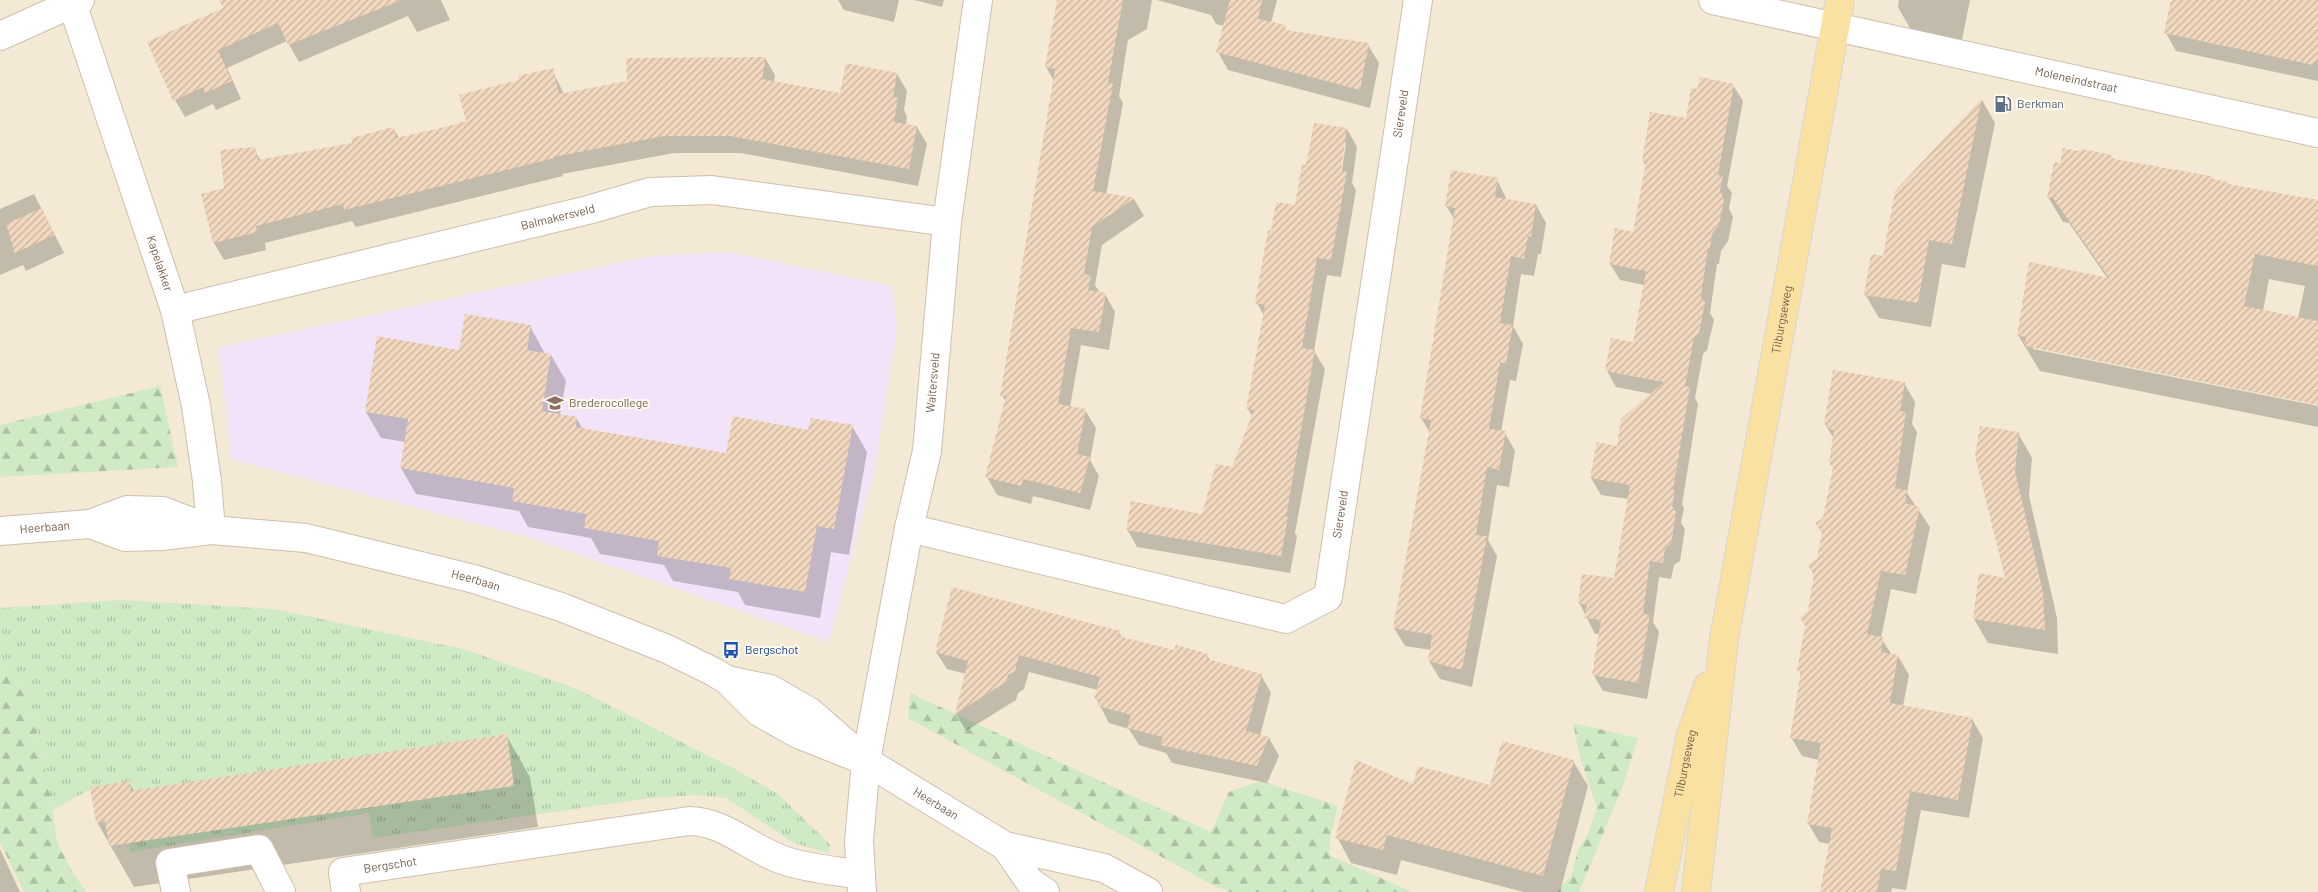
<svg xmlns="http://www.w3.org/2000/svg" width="2318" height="892" viewBox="0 0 2318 892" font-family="Barlow,sans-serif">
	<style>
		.residential { fill: #f3e9d5 }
		.education { fill: #f3e3f8 }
		.grass { fill: url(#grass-tufts) }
		.forest { fill: url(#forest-firs) }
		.shadow { fill: #0003; fill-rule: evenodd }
		.building { fill: url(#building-hatch) }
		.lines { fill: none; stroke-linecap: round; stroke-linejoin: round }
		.minor-casing { stroke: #cebfad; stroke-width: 30 }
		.major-casing { stroke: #dbd5d0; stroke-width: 30 }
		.minor { stroke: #fff; stroke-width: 28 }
		.major { stroke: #f9e1a1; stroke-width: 28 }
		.labels { text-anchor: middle; stroke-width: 4; stroke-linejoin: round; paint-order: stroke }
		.street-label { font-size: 12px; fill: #755f4c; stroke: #fffaed }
		.service-label { font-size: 12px; fill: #4e5e75; stroke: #fffaed; text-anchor: start }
		.education-label { font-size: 12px; fill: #785e54; stroke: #fffaed; text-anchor: start }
		.transit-label { font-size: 12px; fill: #164399; stroke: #fffaed; text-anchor: start }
	</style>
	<defs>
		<pattern id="grass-tufts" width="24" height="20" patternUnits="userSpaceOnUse" patternTransform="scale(1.25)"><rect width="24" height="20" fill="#d0eac5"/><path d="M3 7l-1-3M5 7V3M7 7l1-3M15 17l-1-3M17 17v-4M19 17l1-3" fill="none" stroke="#adc1a2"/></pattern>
		<pattern id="forest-firs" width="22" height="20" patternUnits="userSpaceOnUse" patternTransform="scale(1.25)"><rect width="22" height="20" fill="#d0eac5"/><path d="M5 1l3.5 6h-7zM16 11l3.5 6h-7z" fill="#adc1a2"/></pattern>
		<pattern id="building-hatch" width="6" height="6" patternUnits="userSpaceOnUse" patternTransform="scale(1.25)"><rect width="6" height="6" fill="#f1d8bf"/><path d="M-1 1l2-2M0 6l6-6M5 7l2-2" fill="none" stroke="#c8b29d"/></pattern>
	</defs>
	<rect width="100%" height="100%" fill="#fcf6e7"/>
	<rect class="residential" x="0" y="0" width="2318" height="892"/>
	<path class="education" d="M727,252l165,34 5,42 -22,139 -46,175 -294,-103 -304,-80 -12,-112 433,-91z"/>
	<path class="grass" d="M123,600l151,9 193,41 110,39 156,79 45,26 53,51 -3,8 -36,-11 -66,-44 -31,-3 -52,4 -270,39 -4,-25 -239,39 -6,-61 -39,1 -32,18 -15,-73 -13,-44 -25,-33v-52z"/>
	<g class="forest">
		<path d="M160,386l18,81 -178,10v-52z"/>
		<path d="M0,660l25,33 13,44 13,59 6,46 16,31 13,19h-62l-24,-50z"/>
		<path d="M910,693l301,139 18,-40 32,-11 77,25 -8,32 -1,17 83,37h-182l-17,-7 -305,-167z"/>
		<path d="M1573,723l65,15 -14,45 -45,109h-22l14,-16 7,-26 10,-16 9,-26 -17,-51z"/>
	</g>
	<g class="shadow">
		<path d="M231,0h210l9,20 -33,12 -9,-16 -109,46 -12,-21 -60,27 14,31 -25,11 -3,-6 -28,13 -10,-17z"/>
		<path d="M838,0h61l-5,22 -50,-12z"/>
		<path d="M914,0h30l-2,7z"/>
		<path d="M1058,0h94l-5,29 -19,11 -9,56 4,7 -17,92 28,4 10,17 -42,29 -7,40 5,8 5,1 10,18 -6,38 -28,-5 -11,62 15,3 11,18 -6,32 9,16 -9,34 -57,-14 -2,8 -34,-9 -10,-18 19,-75 -4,-7 52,-314 -8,-14z"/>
		<path d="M1157,0h120l-6,23 13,3 3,5 81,14 11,18 -9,45 -142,-38 -10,-18 6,-26 -8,-2 -5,-9z"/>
		<path d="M1899,0h71l-8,40 -51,-10 -13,-23z"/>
		<path d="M2172,0h146v81l-142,-30 -10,-18z"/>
		<path d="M765,58l10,17 -1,7 67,13 56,-21 10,17 -3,19 3,7 -1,8 11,2 10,17 -9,42 -177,-33h-67l-112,21 1,2 -207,51 -4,-6 -87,22 1,7 -42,10 -10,-17 -12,-49 23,-5 29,-40 7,12 93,-17 39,-16 6,10 68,-16 54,-41 31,-11 12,24z"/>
		<path d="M1733,85l10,16 -16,85 5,7 -3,15 4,9 -5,24 -7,10 -2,13h-2l-7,49 4,7 -7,30 -4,4 -8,44 3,6 -16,101 2,3 -3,15 4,6 -5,32 -6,4 -3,14 -12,-2 -6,45 6,10 -12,67 -44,-8 -10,-17 7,-40h-5l-16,-32 36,-22 14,-81 -28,-4 -10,-17 7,-34 20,3 34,-53 -36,-7 -9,-16 27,-28 10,-58 -24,-5 -10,-16 24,-31 12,-67 -3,-5 44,-41z"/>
		<path d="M1982,100l13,23 -30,145 -23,-4 -11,63 -52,-9 -14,-24 19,-36 12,-67z"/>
		<path d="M1347,129l10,18 -5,36 4,7 -15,87 -14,-2 -13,76 11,18 -30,164 2,3 -7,37 -153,-26 -10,-18 76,-13 29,-48 21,-50 -5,-9 16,-93 -7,-13 15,-71 24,-25zM1344,143h2l-5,34h-2z"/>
		<path d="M2113,160l205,44v199l-285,-57v3l285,57v21l-278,-56 -22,-36 90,-56 -39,-56 -6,-1 -15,-25zM2269,279l36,7 -7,32 -35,-7z"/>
		<path d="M1497,180l10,20 29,5 10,18 -5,31h-3l-4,22 -13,-2 -8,52 10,18 -7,37 -6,-1 -9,52 4,1 10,18 -6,36 -12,-2 -9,55 9,16 -25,131 -32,-8 -11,-18 2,-11 -26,-4 -11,-18 36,-195 -9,-15 34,-198 -9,-14z"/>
		<path d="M34,194l30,59 -38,18 -3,-6 -23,10v-66z"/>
		<path d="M530,326l15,28 6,1 15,26 -6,34 16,3 7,11 144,26 82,-24 43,-5 15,26 -18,103 -18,-3 -11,66 -75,-13 -7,-13 -65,-11 -9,-16 -64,-11 -9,-16 -63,-11 -9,-16 -103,-17 -15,-26 5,-26 -25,-4 -15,-26 94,-60z"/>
		<path d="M1904,383l11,19 -3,22 5,8 -10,61 23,34 -14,67 -25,-5 -10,49 11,17 6,1 11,19 -6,31 69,13 11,19 -14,80 -48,-8 -15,80 -14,-2 -1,4h-69l8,-48 -11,-2 -11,-19 11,-63 -17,-4 -11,-19 11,-61 -3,-6 16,-93 -6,-12 9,-6 5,-25 -7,-10 9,-5 9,-49v-31l-9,-15z"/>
		<path d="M2018,433l14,25 -3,38 28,122 1,36 -70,-11 -14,-24 32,-39z"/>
		<path d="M1119,632l3,6 53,14 32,3 4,7 50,13 10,18 -11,43 9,2 10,18 -12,27 -95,-20 -6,-10 -27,-8 -10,-16 -20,-6 -13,-25 2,-8 -69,-18 -5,17 -6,4 -2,7 -50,31 -10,-17 10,-40 -19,-5 -11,-17z"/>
		<path d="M506,735l24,42 8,50 -404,60 -37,-65 32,-39 5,8z"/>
		<path d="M1573,761l15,25 -28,106h-36l-123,-32 -4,15 -46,-12 -14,-26 77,-51 77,1z"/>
		<path d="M0,849l20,43h-20z"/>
	</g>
	<g class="building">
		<path d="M219,0h180v1l-111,44 -10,-22 -60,27 14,31 -27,12 -2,-6 -30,14 -26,-59 76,-34z"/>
		<path d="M1057,0h66l-15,83 5,1 -20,107 42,7 -43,29 -8,47 7,1 -3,15 18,3 -7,39 -28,-4 -13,76 28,5 -9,45 13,3 -10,36 -57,-14 -2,7 -36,-9 21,-81h-6l55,-327 -10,-2z"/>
		<path d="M1230,0h32l-4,19 27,6 1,5 83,13 -9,47 -144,-38z"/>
		<path d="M2171,0h147v61h-3l-2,4 -149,-32z"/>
		<path d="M766,57l-4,22 78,14 6,-30 51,10 -4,24 5,1 -4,24 23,4 -8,43 -179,-33h-66l-111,21 1,1 -210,52 -1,-6 -87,22 1,6 -44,11 -12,-49 23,-6 -4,-38 35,-3 3,13 94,-17 -1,-5 43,-11 2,11 54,-12 16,-5 -7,-26 60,-15 -1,-4 35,-8 6,26 68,-13 -1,-23z"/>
		<path d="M1700,77l34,7 -16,91 5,1 -3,14 4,10 -5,25 -7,9 -2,14h-2l-7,49 4,5 -6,32 -5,3 -9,49 5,1 -17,103 2,1 -3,15 4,6 -5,32 -6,5 -2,14 -13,-2 -7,53 7,1 -12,68 -46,-8 9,-55 -17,-2 3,-13 -9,-2 4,-29 32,4 16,-93 -40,-7 7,-36 20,4 4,-27 43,-37 -59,-11 6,-33 22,4 13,-71 -37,-7 6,-36 18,4 13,-70 -4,-1 8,-49 36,6 5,-30 6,1z"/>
		<path d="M1982,98l-30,146 -23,-4 -11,63 -54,-8 7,-41 12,2 12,-65z"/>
		<path d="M1314,123l33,5 -6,43 6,1 -16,88 -14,-2 -15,90 13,2 -29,167h2l-7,39 -155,-26 5,-29 71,13 14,-50 16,3 22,-57 -8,-1 19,-104 -10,-2 13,-73 3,1 5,-29 19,3 7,-41 4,1z"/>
		<path d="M2063,148l15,3 4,-2 29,6 3,4 97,17 2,3 15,3v2l90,16v66l-63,-12 -11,52 74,15v84l-294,-59 2,-9 -9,-1 12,-74 80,16 -56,-80 -6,-1 7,-35 6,1z"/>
		<path d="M1451,170l47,8 -3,19 41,7 -5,33 -3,-1 -4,23 -13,-3 -11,67 13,2 -7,39 -6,-2 -11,67 17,2 -7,39 -12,-3 -11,68 11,1 -25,134 -34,-9 4,-26 -39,-7 38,-208 -11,-2 35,-210 -10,-2z"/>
		<path d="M42,208l12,27 -39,18 -9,-29z"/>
		<path d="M465,314l66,11 -4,25 24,4 -9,57 35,6 -1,10 150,26 7,-37 75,14 3,-12 42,7 -19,104 -17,-3 -12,66 -76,-13 2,-11 -74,-12 2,-15 -75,-13 2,-14 -74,-13 2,-13 -114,-20 8,-49 -43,-7 12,-76 82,14z"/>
		<path d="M1833,370l72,12 -5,29 6,1 -11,76 12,2 -2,13 15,4 -15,68 -24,-4 -14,63 16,3 -2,15 17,3 -8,48 83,15 -15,82 -48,-9 -14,80 -15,-2 -4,23h-57l12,-64 -25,-4 14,-81 -31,-5 11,-67h-4l8,-45 -5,-9 8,-6 6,-38 -7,-8 10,-6 5,-27 -7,-9 8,-5 10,-50 -4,-5 5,-33 -7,-1 1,-4 -4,-1z"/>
		<path d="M1980,426l39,6 -4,39 28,121 2,38 -72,-11 6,-46 26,5 -30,-122z"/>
		<path d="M952,587l168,44 -2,5 56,14 2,-5 32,9 -1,5 55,15 -16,57 23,6 -12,29 -97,-21 3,-8 -36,-9 4,-13 -33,-9 2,-6 -6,-2 6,-21 -81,-22 -4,16 -7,4 -2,7 -51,32 13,-53 -33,-9z"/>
		<path d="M507,734l7,52 -405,60 -4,-25 -9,2 -6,-36 40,-6 1,10z"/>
		<path d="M1502,741l72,19 -31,116 -156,-41 -4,15 -48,-12 21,-78 57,24 5,-18 72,19z"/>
	</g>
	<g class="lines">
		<g class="minor-casing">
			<g id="minor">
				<path id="s1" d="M71,0l104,310 21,96 11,75 4,49"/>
				<path id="s2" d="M1713,0l605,133"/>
				<path d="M0,36l80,-36"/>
				<path id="s3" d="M175,310l413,-100 62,-18 62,-2 235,32"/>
				<path id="s4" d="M90,524l35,13 37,-1 49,-6 95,8 168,41 87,28 106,42 47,23 13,8 32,32 39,22 68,27 139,85 99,22 44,24"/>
				<path id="s5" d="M909,528l377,91 42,-22 90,-597"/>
				<path id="s6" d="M0,531l90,-7 37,-14 36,1 46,18"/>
				<path d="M727,680l43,9 40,23 40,35"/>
				<path d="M1005,846l25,36 15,10"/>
				<path d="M176,892l-6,-29 89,-14 22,43"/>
				<path id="s7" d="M346,892l-3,-20 346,-51c37,0 64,31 100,41 23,7 49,9 72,13"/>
				<path id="s8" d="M862,892l-3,-51 7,-80 43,-233 18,-77 20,-229 31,-222"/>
			</g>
		</g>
		<g class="major-casing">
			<g id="major">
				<path id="s9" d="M1659,892l32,-157 17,-49"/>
				<path id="s10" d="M1696,892l28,-253 116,-639"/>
			</g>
		</g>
		<use href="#minor" class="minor"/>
		<use href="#major" class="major"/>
	</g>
	<defs>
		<g id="fuel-bare" transform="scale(1.35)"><path d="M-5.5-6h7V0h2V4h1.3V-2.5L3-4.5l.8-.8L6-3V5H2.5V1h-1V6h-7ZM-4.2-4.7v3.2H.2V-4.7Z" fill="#5c6f8a" stroke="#fffaed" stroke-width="2.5" paint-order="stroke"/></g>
		<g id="school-bare" transform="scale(1.35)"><path d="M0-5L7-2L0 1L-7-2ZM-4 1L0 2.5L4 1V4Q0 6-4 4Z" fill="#8d6e63" stroke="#fffaed" stroke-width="2.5" paint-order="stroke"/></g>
		<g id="bus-bare" transform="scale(1.35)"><path d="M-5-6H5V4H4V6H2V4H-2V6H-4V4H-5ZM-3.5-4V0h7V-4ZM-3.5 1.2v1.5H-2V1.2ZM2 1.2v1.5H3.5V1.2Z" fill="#1a4fb4" stroke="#fffaed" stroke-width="2.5" paint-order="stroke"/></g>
	</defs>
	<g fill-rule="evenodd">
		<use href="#fuel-bare" x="2003" y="104"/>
		<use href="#school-bare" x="555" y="403"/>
		<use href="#bus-bare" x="731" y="650"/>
	</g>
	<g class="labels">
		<g class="street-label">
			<text dy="4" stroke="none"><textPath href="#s2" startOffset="372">Moleneindstraat</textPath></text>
			<text dy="4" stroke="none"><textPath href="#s5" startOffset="924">Siereveld</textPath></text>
			<text dy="4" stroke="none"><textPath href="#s3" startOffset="394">Balmakersveld</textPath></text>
			<text dy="4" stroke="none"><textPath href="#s1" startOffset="278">Kapelakker</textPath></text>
			<text dy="4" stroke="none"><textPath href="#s10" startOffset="579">Tilburgseweg</textPath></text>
			<text dy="4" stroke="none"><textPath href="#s8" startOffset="516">Waltersveld</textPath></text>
			<text dy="4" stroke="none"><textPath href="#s5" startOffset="519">Siereveld</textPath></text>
			<text dy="4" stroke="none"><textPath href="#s6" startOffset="45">Heerbaan</textPath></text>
			<text dy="4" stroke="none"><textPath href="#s4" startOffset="394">Heerbaan</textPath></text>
			<text dy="4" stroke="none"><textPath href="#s9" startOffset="131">Tilburgseweg</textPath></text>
			<text dy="4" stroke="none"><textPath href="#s4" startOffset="910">Heerbaan</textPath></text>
			<text dy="4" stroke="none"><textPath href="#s7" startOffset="68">Bergschot</textPath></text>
		</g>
		<g class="service-label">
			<text x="2017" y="108">Berkman</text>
		</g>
		<g class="education-label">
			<text x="569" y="407">Brederocollege</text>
		</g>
		<g class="transit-label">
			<text x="745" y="654">Bergschot</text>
		</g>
	</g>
</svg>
